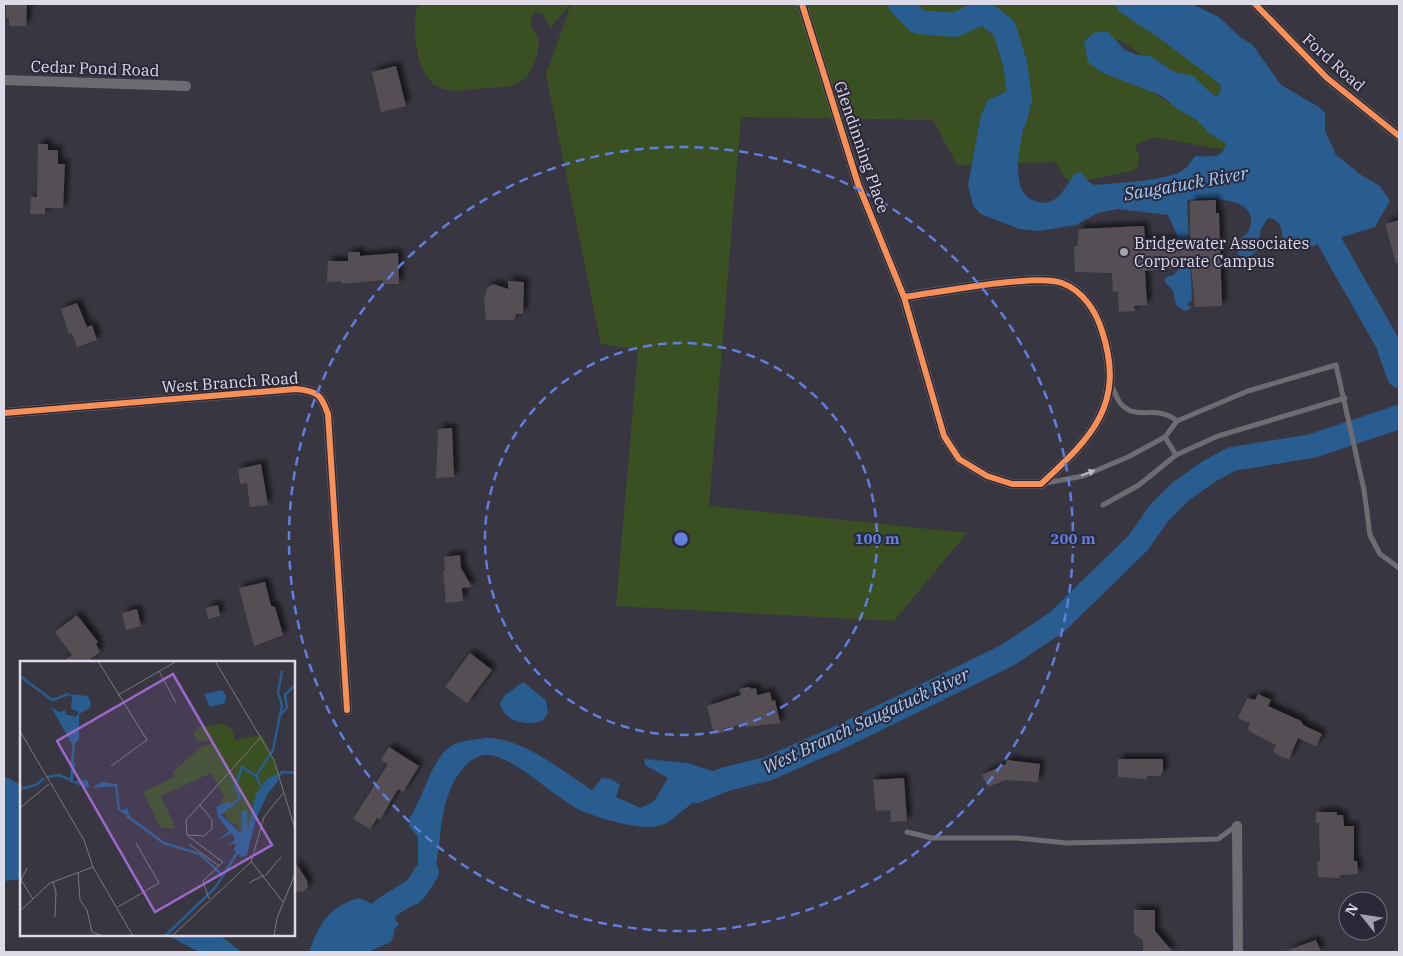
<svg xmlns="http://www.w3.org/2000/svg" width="1403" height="956" viewBox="0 0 1403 956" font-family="'IBM Plex Serif',serif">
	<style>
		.green { fill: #3a5023 }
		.water { fill: #295c8f }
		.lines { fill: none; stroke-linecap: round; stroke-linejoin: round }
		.river { stroke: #295c8f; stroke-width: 24 }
		.building { fill: #555054; filter: url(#shadow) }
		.service { stroke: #6c6c72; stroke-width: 5 }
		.minor { stroke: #6c6c72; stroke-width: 10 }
		.cycleway-casing { stroke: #2b283a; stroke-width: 9 }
		.cycleway { stroke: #f78f57; stroke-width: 6 }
		.oneway { fill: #bbbac4 }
		.ring { fill: none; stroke: #607fdd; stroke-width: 2.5; stroke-dasharray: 9 6 }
		.poi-dot { fill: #a3a1ad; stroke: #2b283a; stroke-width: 2 }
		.labels { text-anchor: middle; stroke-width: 4; stroke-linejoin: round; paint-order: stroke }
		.street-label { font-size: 16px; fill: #dddbe7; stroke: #2b283a }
		.poi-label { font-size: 16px; fill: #dddbe7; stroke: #2b283a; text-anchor: start }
		.water-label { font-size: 18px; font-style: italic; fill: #a1cdfc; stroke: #2b283a }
		.inset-river { fill: none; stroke: #295c8f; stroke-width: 2.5 }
		.inset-road { fill: none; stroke: #7a7883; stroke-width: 1 }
		.view { fill: #9d69cd; fill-opacity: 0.15; stroke: #9d69cd; stroke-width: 2.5 }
		.inset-edge { fill: none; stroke: #dddbe7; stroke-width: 2.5 }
		.centre { fill: #607fdd; stroke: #2b283a; stroke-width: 2.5 }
		.ring-label { font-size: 15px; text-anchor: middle; font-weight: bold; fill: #607fdd; stroke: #2b283a; stroke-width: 4; stroke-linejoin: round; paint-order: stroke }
	</style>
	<defs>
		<filter id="shadow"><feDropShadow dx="4.5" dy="-4.5" stdDeviation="2.5" flood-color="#0009"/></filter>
	</defs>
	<rect width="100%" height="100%" fill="#383640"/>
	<g class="green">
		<path d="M418,4h152l-19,24 -9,-15 -7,-1c-9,13 -1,15 3,27 3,10 -6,33 -13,39 -11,11 -23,8 -36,10 -16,1 -31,5 -46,1 -28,-8 -32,-62 -25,-85z"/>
		<path d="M571,4h569l74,68 11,25 -20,-5 -49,-27 -36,-25 -21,1 23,32 103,65 11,14 -82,-15 -19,8 4,12 -1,10 -6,4 -60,12 -7,-5 -10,-16 -98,3 -24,-45 -192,-3 -32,389 258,27 -73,88 -278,-15 22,-256 -37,-6 -55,-269z"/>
	</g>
	<g class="water">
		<path d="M1115,4h77l27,13 21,20 12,7 29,41 38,22 6,6v18l11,24 25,20 19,11 10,15 -15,26 -78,24 -12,-7c-5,-12 -1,-24 -17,-26l-7,11 -4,22 -12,9 -7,-6 1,-13c3,-5 8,-6 10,-11 14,-35 -44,-32 -62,-30l5,100 -5,4 4,4 -6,3 -9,-6 -3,-14 -9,-10 2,-4 8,-2 5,-7 -2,-33 -9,-20 -50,-6 -20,4 -22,12 -37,6 -20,-2 -38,-15 -8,-8 -5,-21 13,-70 7,-15 25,-12 9,2 7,7c-1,25 -29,97 9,105 20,4 27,-14 36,-28l7,-2 8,10 6,3c20,-2 73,-4 88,-15 5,-3 8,-9 12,-14 14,0 29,4 31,-13l-16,-9 -13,-14 -20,-11 -15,-13 -59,-23 -15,-11 -4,-20 9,-9 14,-2 18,19 12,5 14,1 23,16 19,4 19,18 5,2 4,-5 -1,-7 -62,-47 -22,-14 -18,-13z"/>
		<path d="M523,682l23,18 2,13 -6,8c-15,5 -38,1 -42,-18l5,-8z"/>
		<path d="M485,738c38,-1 76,33 107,52l10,-12 9,1 9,6 -4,12 25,11 13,-7 14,-23 -23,-13 -1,-5 2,-1 41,4 26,8 14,1 -1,15c-26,6 -37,20 -58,35 -17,13 -65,-3 -84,-10 -29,-12 -72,-60 -101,-57 -9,2 -16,8 -21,15 -33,39 -12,103 -44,134l-6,1 -6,-8 11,-17 1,-10v-33l-9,-11 1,-9c14,-20 22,-63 45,-73 9,-4 21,-4 30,-6z"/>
		<path d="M4,776l17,9v94l-17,2z"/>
		<path d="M359,898l25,11 15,15 -12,14 -17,14h-61c10,-28 19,-45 50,-54z"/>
		<path d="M167,935h52l23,17h-43z"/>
	</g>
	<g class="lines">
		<g class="river">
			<path d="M900,4l18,18 37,3 28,-13 21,16 11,35 5,36 -5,20"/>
			<path d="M1314,214l73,128 12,34"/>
			<path d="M696,791l30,-12 41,-10 73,-32 168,-82 49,-33 81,-79 22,-31 20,-20 28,-20 24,-13 80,-13 87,-29"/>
			<path d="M349,952l11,-10 22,-9 2,-24 32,-20 11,-17"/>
		</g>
	</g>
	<g class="building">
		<path d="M6,4h21l-1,22h-17v-8h-3z"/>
		<path d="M396,66l10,40 -25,6 -9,-40z"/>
		<path d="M38,144h10v6h10v14h7l-2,44h-18v6h-15l1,-17h6z"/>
		<path d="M1216,200v13h3l3,93 -27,1 -4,-41 -46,5 2,34 -13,1 1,5 -16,1 -1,-21 -5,1 -1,-19 -37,-1 -1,-26h3l2,-17 65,-3 1,14h45v-39z"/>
		<path d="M1399,220v43h-3l-10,-36v-3z"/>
		<path d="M348,252h12v4l38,-3 1,31h-16v-4l-40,4 -3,-3 -13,1 1,-21h20z"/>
		<path d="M508,281l16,1 -1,32h-7l-2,6h-28l-2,-20 3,-12 6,-4 15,5z"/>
		<path d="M77,303l10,24 5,-2 5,15 -20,7 -5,-14 -3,1 -8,-25z"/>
		<path d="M452,428l2,49 -18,1 2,-49z"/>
		<path d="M261,464l7,41 -18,2 -3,-24 -7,1 -2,-15z"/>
		<path d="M460,555l1,13 11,19 -10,1 1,13 -17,2 -3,-32h2l-1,-14z"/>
		<path d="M265,582l6,24 4,1 8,28 -29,11 -15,-58z"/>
		<path d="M218,605l2,11 -12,3 -2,-11z"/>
		<path d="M137,609l4,17 -15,4 -4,-17z"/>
		<path d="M77,615l21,27 -2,2 4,8 -14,10h-24l10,-7 -17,-23z"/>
		<path d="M470,653l22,17 -25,33 -22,-16z"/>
		<path d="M750,687l1,2 5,-1 1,7 13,-3 2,9 3,-1 5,23 -34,4v-3l-22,4 1,4 -11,2 -7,-28 34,-11 -2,-6z"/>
		<path d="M1258,694l13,6 -3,6 33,15 2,4 19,9 -6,12 -18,-8 -9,21 -5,-1 -11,-6 3,-7 -27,-14 -1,-2 2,-6 -12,-5 9,-20 8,2z"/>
		<path d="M389,747l30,19 -16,26 -5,-3 -18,31 -3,-2 -7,11 -17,-10 35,-55 -7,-4z"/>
		<path d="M1118,759h43l2,1v13h-2v3h-14v3l-29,-2z"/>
		<path d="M1007,760l33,4 -2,18 -32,-2 -18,7 -6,-12 24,-11z"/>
		<path d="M904,778l3,43 -16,1 -1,-12 -14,1 -3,-31z"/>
		<path d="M1316,812h21v3h6l1,11h10v35h3l1,13 -18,1 -1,3 -21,-1 -1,-16h3l-1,-38h-3z"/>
		<path d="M294,861l13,19 1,7 -5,5 -9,-1z"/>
		<path d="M1134,910h21v21l18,21h-30v-11l-9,-8z"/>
		<path d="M1316,940l5,12h-35v-1z"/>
	</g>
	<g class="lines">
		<g class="service">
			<path d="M1111,385c4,6 6,16 11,20 16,16 34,-1 55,16"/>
			<path d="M1165,437l11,18"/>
			<path d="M1046,483l37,-7 45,-19 37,-20 12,-16 71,-30 88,-26 28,125 6,45 10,19 19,14"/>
			<path d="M1103,505l36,-20 37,-30 42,-19 127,-38"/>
			<path d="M907,832l25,6h86l48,5 48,-1 104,-3 18,-13"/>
		</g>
		<g class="minor">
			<path d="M802,4l56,180 46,113 40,139 15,23 28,17 25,8h29c51,-47 85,-80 61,-153 -6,-20 -19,-40 -40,-48 -25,-10 -126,10 -158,14"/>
			<path d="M1255,4l72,74 72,58"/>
			<path d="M4,80l182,6"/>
			<path d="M4,413l292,-24c21,2 25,5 32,25l19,296"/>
			<path d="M1237,826l1,126"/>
		</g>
		<g class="cycleway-casing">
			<g id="cycleway">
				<path d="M802,4l56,180 46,113 40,139 15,23 28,17 25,8h29c51,-47 85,-80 61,-153 -6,-20 -19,-40 -40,-48 -25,-10 -126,10 -158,14"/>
				<path d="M1255,4l72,74 72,58"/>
				<path d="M4,413l292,-24c21,2 25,5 32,25l19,296"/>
			</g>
		</g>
		<use href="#cycleway" class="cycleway"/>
	</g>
	<defs><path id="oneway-solid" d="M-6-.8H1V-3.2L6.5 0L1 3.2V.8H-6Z" transform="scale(1.25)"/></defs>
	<use class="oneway" href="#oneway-solid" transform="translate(1088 473) rotate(-21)"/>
	<g class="ring">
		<circle cx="681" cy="539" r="196"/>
		<circle cx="681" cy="539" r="392"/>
	</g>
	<circle class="poi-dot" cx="1124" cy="252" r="5"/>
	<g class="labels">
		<g class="street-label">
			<text transform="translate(1334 62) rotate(42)" y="6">Ford Road</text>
			<text transform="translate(95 68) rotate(2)" y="6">Cedar Pond Road</text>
			<text transform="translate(862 147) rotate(71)" y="6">Glendinning Place</text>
			<text transform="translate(230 382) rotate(-4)" y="6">West Branch Road</text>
		</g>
		<g class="poi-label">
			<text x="1134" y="249">Bridgewater Associates<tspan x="1134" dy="18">Corporate Campus</tspan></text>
		</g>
		<g class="water-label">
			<text transform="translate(1186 184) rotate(-10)" y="6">Saugatuck River</text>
			<text transform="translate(866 721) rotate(-25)" y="6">West Branch Saugatuck River</text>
		</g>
	</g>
	<g transform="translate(20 661)">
		<rect width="275" height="275" fill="#383640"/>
		<path d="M203,63l11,7v9l28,-5 18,40 -8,6 -22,46 -3,3 -2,-19 -4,24 -4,-11h-5l-6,-7 -6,-15 4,-6 -13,-23 -50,23 15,33 -16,-2 -17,-35 32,-15 -2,-5 29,-26 9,-2 -2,-4 -11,2 -5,-9 5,-6z" fill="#3a5023"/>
		<path d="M202,29l4,5 -1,8 -15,4 -6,-13zM49,33l19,2 3,7 -1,5 -11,6v25l-6,7 -22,-39 9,5 6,-2 -1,4 11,3 3,-5 -8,-3 1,-12zM51,96l4,6 -2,18 15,-1 1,8 -19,-6zM257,113l2,6 -12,15 -11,24 -9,36 -5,2 -8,-7 2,-6h-7l6,-4 -3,-7 -14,7 11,-9 -11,-14 -2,-10 12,-5 6,2 -13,11 21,19v-23h5l1,18 8,-35 11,-15zM82,121l15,2 3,25 5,1 1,-4 4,11 -12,-7 -3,-24 -23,2z" fill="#295c8f"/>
		<path class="inset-river" d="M0,15l32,24 17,-6M260,54l7,-7 -2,-13 10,-10M52,100l2,-16M236,115l17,-26 9,-45 -4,-12 4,-22M258,115l4,-4 13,1M27,116l12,-2 12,5M0,128l16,-4 8,-7M211,145l9,-8 -5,-11 7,-20 14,9 7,14M107,155l37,27 36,11 22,21M145,275l50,-48 24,-38"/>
		<path class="inset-road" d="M78,0l49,79 -36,26M195,0l59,99 21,69M139,10l17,32M98,34l59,-34M0,70l64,109 9,27 40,69M180,144l12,15v9l-8,7 -17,-1 -1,-15 75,-83M0,147l29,-24M168,175l35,26 -20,19 6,18M169,183l30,22M231,200l32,41M7,207l-6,12 12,19M58,211l2,28 7,10 5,22 11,4M245,215l16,-19M33,221l3,10 -1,25M229,222l15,-8M98,246l41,-24 -23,-40M0,250l30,-28 43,-16M152,275l79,-74 13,-45 20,-25M254,275l3,-18 18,-44"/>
		<path class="view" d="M153,13l99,171 -117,67 -98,-171z"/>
		<rect width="275" height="275" class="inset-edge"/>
	</g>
	<circle cx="681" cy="539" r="8" class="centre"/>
	<g class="ring-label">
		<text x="877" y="544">100 m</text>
		<text x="1073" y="544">200 m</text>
	</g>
	<rect width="1403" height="956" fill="none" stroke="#dddbe7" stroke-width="10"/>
	<g transform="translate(1363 916) rotate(300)"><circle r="24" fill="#2b283a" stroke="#72707f"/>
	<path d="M0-4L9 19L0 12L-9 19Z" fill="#a3a1ad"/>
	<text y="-8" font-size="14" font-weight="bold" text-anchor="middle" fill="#dddbe7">N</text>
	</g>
</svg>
